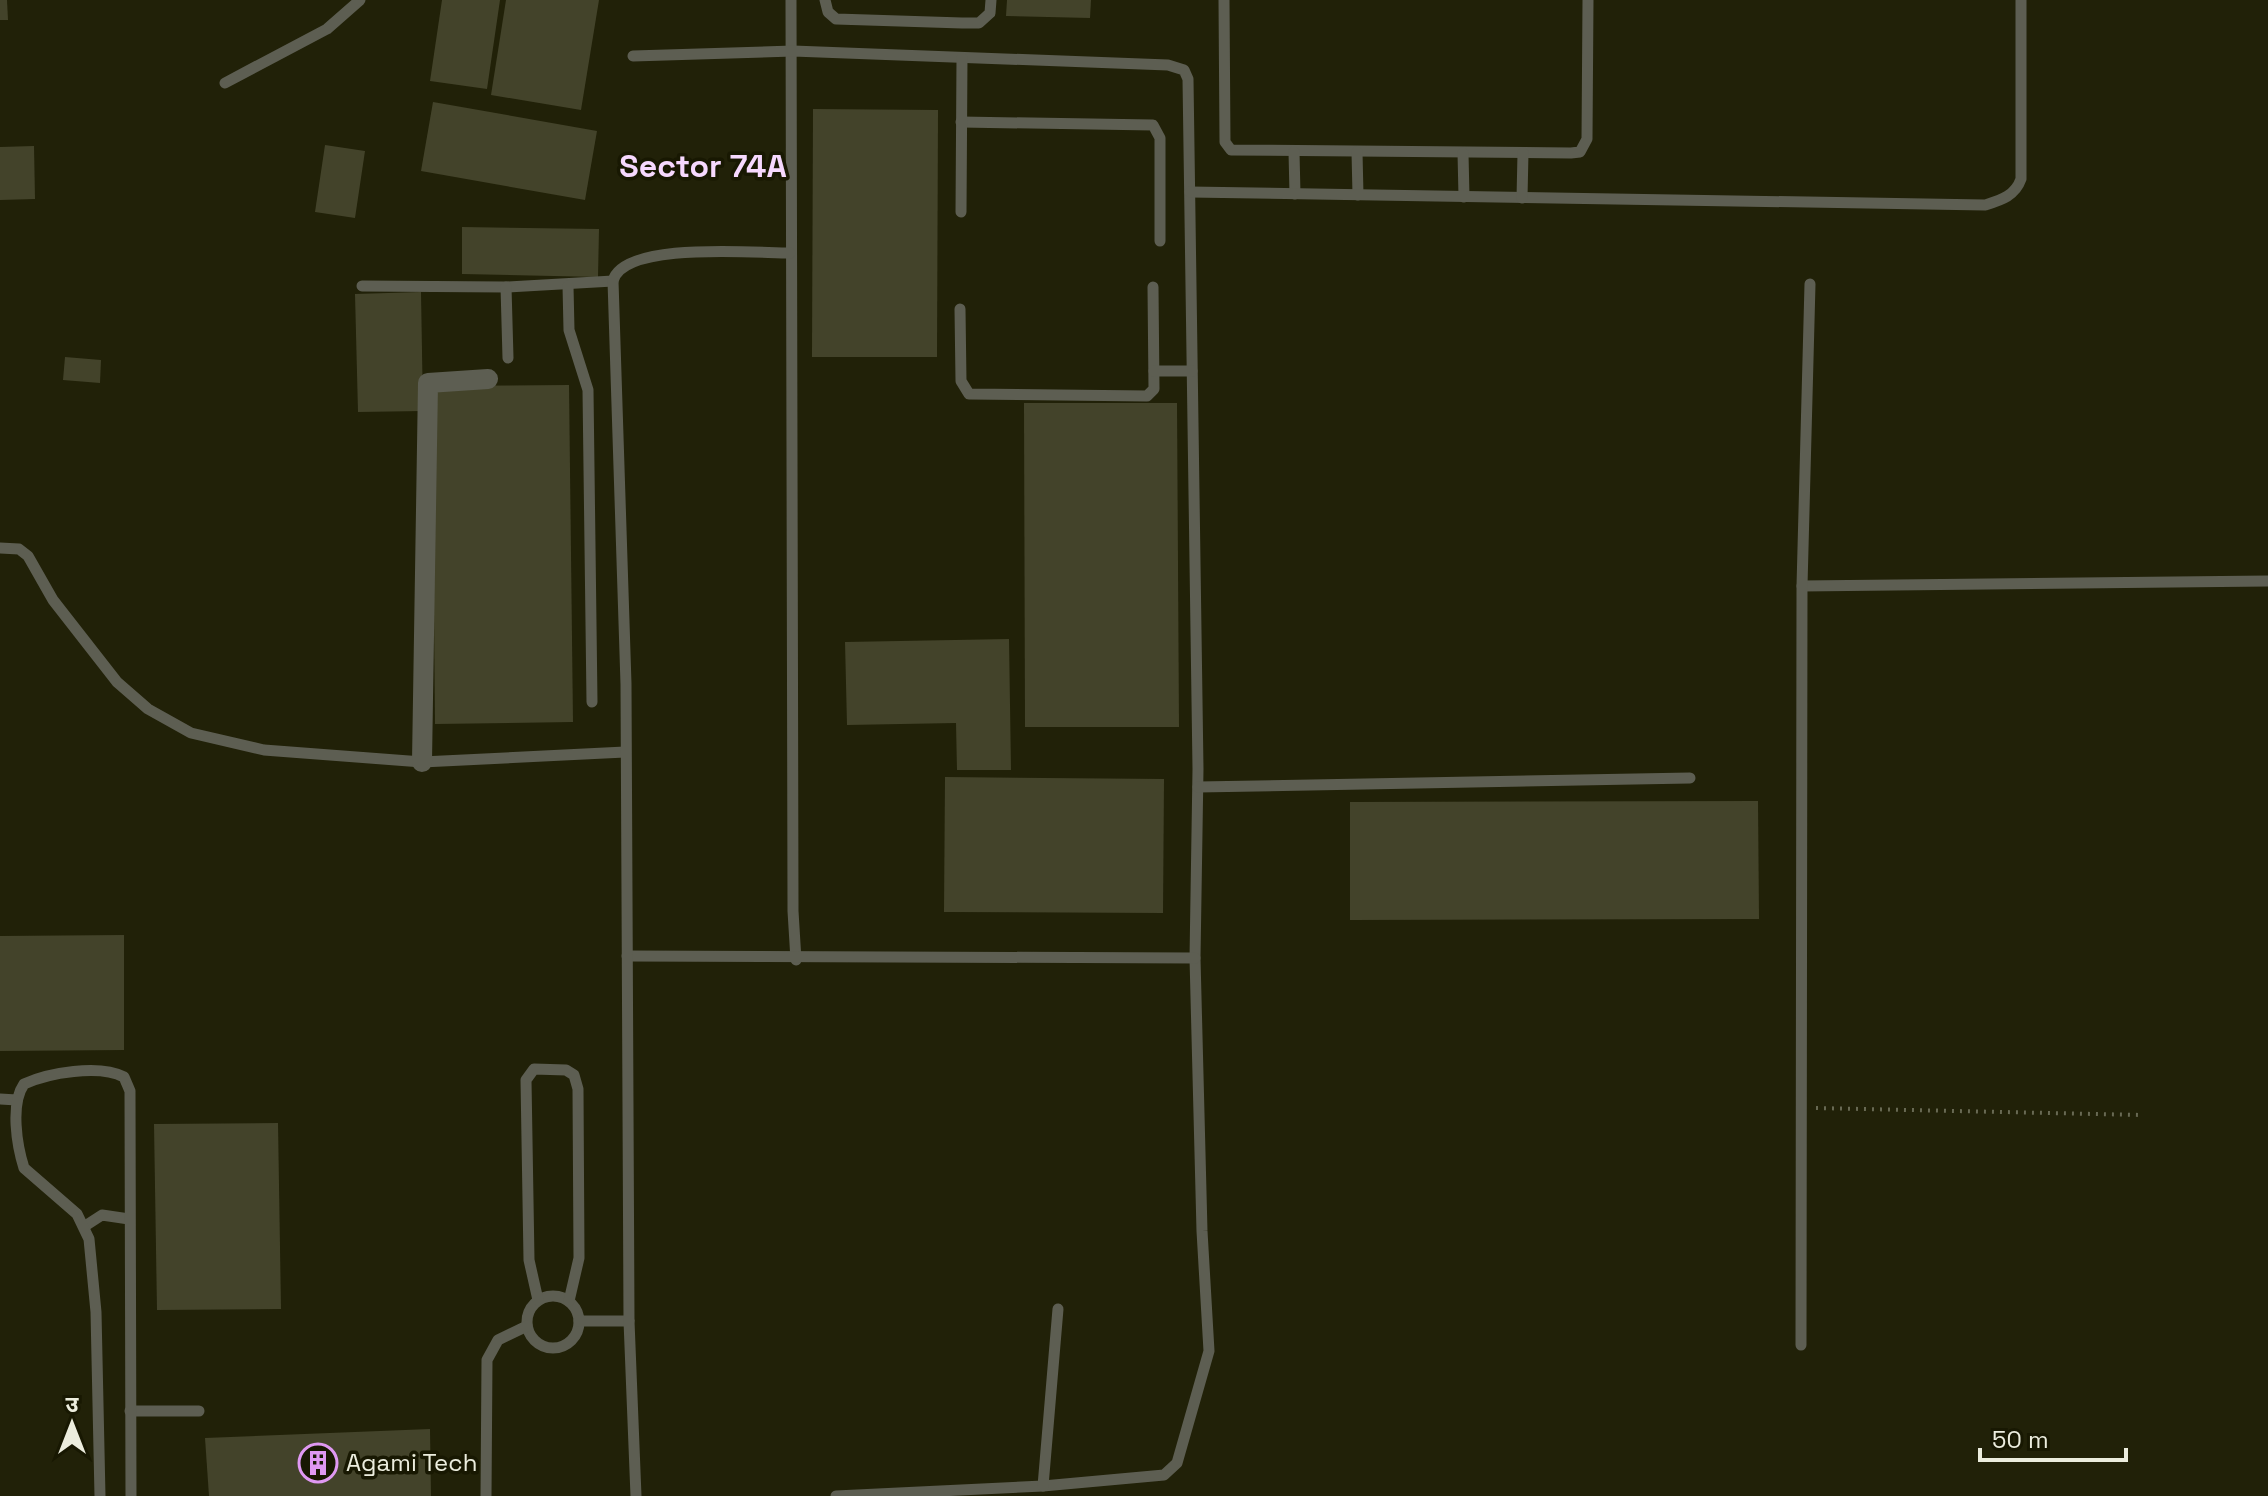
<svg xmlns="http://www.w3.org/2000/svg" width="2268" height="1496" viewBox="0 0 2268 1496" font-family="'Space Grotesk','Noto Sans Devanagari',sans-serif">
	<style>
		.building { fill: #43432a }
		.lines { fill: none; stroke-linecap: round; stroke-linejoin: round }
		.path { stroke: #686953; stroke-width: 4; stroke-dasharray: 2 6; stroke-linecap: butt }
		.service { stroke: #5d5e52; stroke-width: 11 }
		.minor { stroke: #5d5e52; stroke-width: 20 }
		.labels { text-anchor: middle; stroke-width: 7; stroke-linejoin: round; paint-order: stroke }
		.poi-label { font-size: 24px; fill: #ecedde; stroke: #181802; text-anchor: start }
		.district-label { font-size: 32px; font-weight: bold; fill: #f6d8fe; stroke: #181802 }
	</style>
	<rect width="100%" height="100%" fill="#212108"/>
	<g class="building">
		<path d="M0,0h7l1,20h-8z"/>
		<path d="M442,0h58l-13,89 -57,-8z"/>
		<path d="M506,0h93l-18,110 -90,-15z"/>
		<path d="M1007,0h84l-1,18 -84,-2z"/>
		<path d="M433,102l164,29 -12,69 -164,-29z"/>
		<path d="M813,109l125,1 -1,247h-125z"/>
		<path d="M325,145l40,6 -10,67 -40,-6z"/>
		<path d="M34,146l1,53 -35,1v-53z"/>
		<path d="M462,227l137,2 -1,48 -136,-3z"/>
		<path d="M421,292l2,119 -65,1 -3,-118z"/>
		<path d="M65,357l36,3 -1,23 -37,-3z"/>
		<path d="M569,385l4,337 -138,2 -3,-338z"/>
		<path d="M1024,403h153l2,324h-154z"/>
		<path d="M1009,639l2,131h-54l-1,-47 -109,2 -2,-83z"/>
		<path d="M945,777l219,2 -1,134 -219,-1z"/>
		<path d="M1758,801l1,118 -409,1v-118z"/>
		<path d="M124,935v115l-124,1v-115z"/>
		<path d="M278,1123l3,186 -124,1 -3,-186z"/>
		<path d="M430,1429l1,67h-222l-4,-58z"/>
	</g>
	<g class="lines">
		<path class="path" d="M1816,1108l326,7"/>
		<g class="service">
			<path d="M791,0l2,911 3,49"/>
			<path d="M825,0l3,12 8,7 126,4h17l11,-10 1,-13"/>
			<path d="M1224,0l1,142 6,8 340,3 9,-1 7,-13 1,-139"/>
			<path d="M633,56l160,-5 375,14 16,5 4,9 10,690 -3,189 7,273 7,120 -32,112 -13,12 -121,11 -207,10"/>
			<path d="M225,83l102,-54 33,-29"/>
			<path d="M961,122l192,3 7,13v103"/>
			<path d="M1294,152l1,42"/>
			<path d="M1357,152l1,43"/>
			<path d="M1463,153l1,44"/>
			<path d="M1190,192l795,13c16,-5 30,-9 36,-26v-179"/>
			<path d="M1522,198l1,-45"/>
			<path d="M961,212l1,-154"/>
			<path d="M362,286l144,1 107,-6"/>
			<path d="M568,286l1,44 19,60 4,312"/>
			<path d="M506,287l2,71"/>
			<path d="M960,309l1,72 8,13 178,2 7,-7 -1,-102"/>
			<path d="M1154,371h38"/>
			<path d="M0,548l19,1 9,7 25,44 64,82 31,27 43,24 73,17 158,12 203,-10"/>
			<path d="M1802,586l466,-5"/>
			<path d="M1198,787l492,-9"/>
			<path d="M627,956l568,2"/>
			<path d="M0,1099l17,1"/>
			<path d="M85,1226l17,-11 27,4"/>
			<circle cx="553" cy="1322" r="26"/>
			<path d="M538,1300l-9,-40 -3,-180 8,-11 32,1 8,5 4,14 1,169 -10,43"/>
			<path d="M579,1321h50"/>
			<path d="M1801,1345l1,-759 8,-302"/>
			<path d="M130,1411h69"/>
			<path d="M1043,1486l15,-177"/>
			<path d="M100,1496l-4,-184 -7,-73 -12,-25 -53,-46c-7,-22 -14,-64 0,-84 24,-11 75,-20 100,-7l6,14 1,405"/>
			<path d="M486,1496l1,-136 11,-20 29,-14"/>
			<path d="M636,1496l-7,-175 -3,-637 -13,-403c10,-40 142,-28 177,-28"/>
		</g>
		<path class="minor" d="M422,762l6,-379 60,-4"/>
	</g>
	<defs>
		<g id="building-ring" transform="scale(2)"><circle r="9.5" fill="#181802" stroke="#df98f2" stroke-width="1.5"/><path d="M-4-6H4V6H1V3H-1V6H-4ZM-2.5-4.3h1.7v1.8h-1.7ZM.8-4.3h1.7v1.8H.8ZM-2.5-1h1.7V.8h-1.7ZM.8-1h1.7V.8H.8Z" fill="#df98f2"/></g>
	</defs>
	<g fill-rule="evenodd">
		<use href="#building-ring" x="318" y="1463"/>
	</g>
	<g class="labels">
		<g class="poi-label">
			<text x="346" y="1471">Agami Tech</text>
		</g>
		<g class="district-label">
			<text x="703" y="177">Sector 74A</text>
		</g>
	</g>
	<g transform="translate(72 1424)" stroke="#181802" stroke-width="6" paint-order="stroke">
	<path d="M0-6L14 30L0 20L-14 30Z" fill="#ecedde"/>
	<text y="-12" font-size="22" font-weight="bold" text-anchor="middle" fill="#ecedde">उ</text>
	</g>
	<path d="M1980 1448v12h146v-12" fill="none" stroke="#ecedde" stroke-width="4"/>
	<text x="1992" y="1448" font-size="24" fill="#ecedde" stroke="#181802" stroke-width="6" paint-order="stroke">50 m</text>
</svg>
